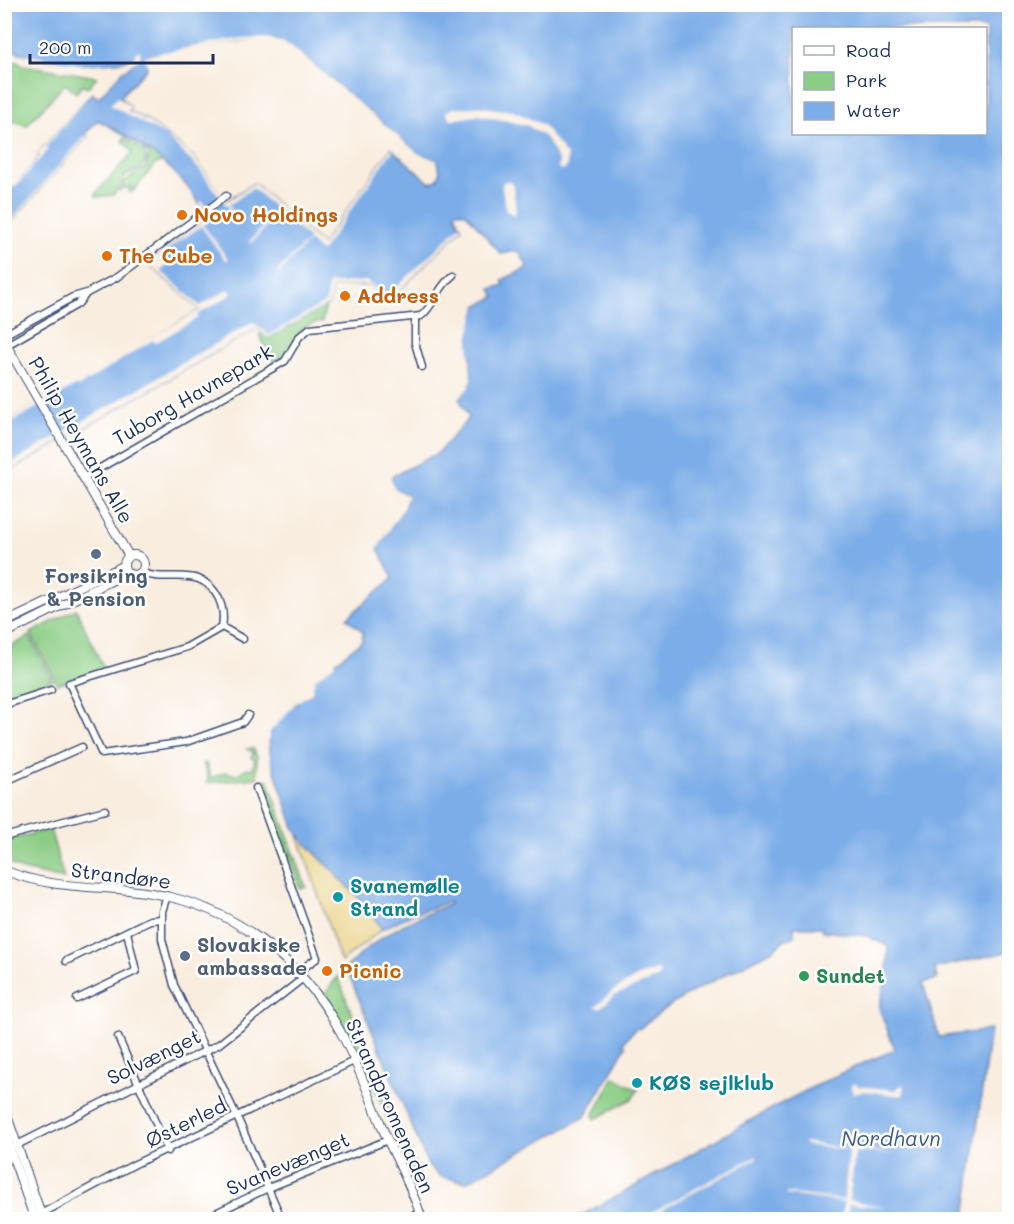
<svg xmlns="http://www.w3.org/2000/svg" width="1014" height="1224" viewBox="0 0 1014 1224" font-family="Mali,sans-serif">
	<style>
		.green { fill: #8ccd85; stroke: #547e72; stroke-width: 1.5 }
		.sand { fill: #eeda9e; stroke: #84847e; stroke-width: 1.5 }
		.water { fill: #7dade8; stroke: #4c6ea3; stroke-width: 1.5; fill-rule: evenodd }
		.pier { fill: #f9eddf }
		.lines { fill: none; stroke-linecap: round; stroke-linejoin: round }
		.minor-casing { stroke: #3c4c71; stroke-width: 9 }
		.tertiary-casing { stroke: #3c4c71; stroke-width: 10 }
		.minor { stroke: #fff; stroke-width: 6 }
		.tertiary { stroke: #fff; stroke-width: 8 }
		.food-dot { fill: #e8710a; stroke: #fff; stroke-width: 2 }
		.service-dot { fill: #5c6f8a; stroke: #fff; stroke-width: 2 }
		.culture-dot { fill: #0f9aa8; stroke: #fff; stroke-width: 2 }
		.leisure-dot { fill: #2e9e5b; stroke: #fff; stroke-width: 2 }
		.labels { text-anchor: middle; stroke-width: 5; stroke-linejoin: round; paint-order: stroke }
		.food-label { font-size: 20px; font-weight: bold; fill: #c56008; stroke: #fff; text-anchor: start }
		.street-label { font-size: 20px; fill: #1b2f5e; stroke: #fff }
		.service-label { font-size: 20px; font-weight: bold; fill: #4e5e75; stroke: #fff }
		.culture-label { font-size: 20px; font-weight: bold; fill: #0d838f; stroke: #fff; text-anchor: start }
		.leisure-label { font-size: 20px; font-weight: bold; fill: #27864d; stroke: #fff; text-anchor: start }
		.water-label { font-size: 21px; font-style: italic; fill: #3d5b8e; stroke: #fff }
	</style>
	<rect width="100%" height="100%" fill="#fff"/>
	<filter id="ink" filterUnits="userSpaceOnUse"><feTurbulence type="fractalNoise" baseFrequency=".0167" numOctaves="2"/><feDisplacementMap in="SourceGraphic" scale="12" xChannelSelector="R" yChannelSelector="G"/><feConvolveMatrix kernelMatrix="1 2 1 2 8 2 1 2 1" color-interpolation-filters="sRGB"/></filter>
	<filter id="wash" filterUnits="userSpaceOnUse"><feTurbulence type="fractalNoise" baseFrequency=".008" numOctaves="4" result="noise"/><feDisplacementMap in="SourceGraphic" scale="24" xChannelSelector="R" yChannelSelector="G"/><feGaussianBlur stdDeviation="1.35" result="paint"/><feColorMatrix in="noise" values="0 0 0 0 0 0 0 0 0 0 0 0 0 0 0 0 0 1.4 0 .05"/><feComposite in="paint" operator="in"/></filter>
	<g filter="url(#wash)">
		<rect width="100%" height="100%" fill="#f9eddf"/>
		<g class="green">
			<path d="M17,62l6,3 74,12 -10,11 -4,-3 -7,8 -11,-9 -39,42 -10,-5 -11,4v-62z"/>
			<path d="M108,125l56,36 -10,4 -19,25 -5,-5 3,6 -3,2 -3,-6 -4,2 2,-8 21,-14 3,-13 -11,-11z"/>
			<path d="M124,138l21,14 1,9 -5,7 -17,9 -4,14 -2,-2 -5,6 -16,2 -2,-3 38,-42 -11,-11z"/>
			<path d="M326,305l-4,17c-32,3 -24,27 -47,41l-16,-28 4,-2 6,5z"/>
			<path d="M76,609l28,60 -47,15 -26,-51z"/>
			<path d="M30,636l22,44 -47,16v-47z"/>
			<path d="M253,748l4,8v22l-50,5 1,-7 -5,-12 3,-1 5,15 15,-6 10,3 11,-7 5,1 3,-9 -4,-3 3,-4 -7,-4z"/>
			<path d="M261,780h7l25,71 -6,2z"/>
			<path d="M50,829l14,50 -41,-9 -18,-8v-21z"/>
			<path d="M294,853l12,34 -6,2 -12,-34z"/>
			<path d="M338,976l23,64 67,154 -6,3 -64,-147 -34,-55z"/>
			<path d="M614,1077l24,13 -6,9 -37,20 -2,-3z"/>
		</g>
		<path class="sand" d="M298,835l70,72 14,22 -41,33z"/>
		<path class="water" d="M5,5h1004v934l-3,13 -71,16 2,11 -14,4 16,54 51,-7 -25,189h-391c108,-55 208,-125 321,-169l-16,-42 8,-35 1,-27 -21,-10 -44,-5 -1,-4h-28v10l-10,3 -11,10c-45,24 -95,45 -134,79l-3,-1 -13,15 3,3 -41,71 -119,65 -25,-5 -13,-12 -82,-197c30,-31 63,-49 103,-63v-3l-38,13 -29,14c-22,-35 -54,-61 -82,-92 -9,-10 -12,-30 -17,-42 -19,-53 -25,-69 29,-102l2,-14 48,-38 1,-9 -16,-14 46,-40 -15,-30 25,-39 5,-13 -14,-8 -3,-11 47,-24 31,-35 -10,-20c20,-16 9,-38 10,-59 0,-11 4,-22 8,-33l18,-9 -4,-8 13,-4 -2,-5 23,-11 2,-4 -9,-14 -17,3 -35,-41 -9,-2 -2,3 7,14 -72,72 -21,-15 -37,2 -3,17 -61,34 -11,-10 -252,146v-51l195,-113 -47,-42 -3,-8 57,-42c-23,-48 -64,-74 -109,-98l-13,14 3,2 -83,93 -1,-31 36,-42 -3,-2 55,-61 6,5 26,-28 11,-7 -1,-6c-24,13 -114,9 -129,-15zM794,28h192v106h-192zM268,37l20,6 130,110 20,8 2,12 -3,7 -7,3 -39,-35 -69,97 -68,-62 -28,18 -32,-44 -46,-36 -20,-10 3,-4 -11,-10 27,-29 -1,-12z"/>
		<g class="pier">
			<path d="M268,37l20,6 130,110 20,8 -4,2 -18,-8 -129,-109 -19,-6 -26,1 -94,17 2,7 -3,1 -2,-7v-3l14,-3 83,-15z"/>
			<path d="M137,51h3v7l-16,12 -2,-3 3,-2 -41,3 -69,-12v-3l70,12 41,-3 8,-5z"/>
			<path d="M92,93l-46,54 2,3 -34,38 -2,-1 28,-31 -3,-2z"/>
			<path d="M118,97l13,10 -3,4 20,10 46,36 33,44 27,-18 68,62 69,-97 2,2 -72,102 -12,-11 -30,32 -2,-1 32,-33 -29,-27 -29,31 -2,-1 29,-31 -25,-23 -24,17 5,7 -2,1 -32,-43 -34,-34 -56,-31z"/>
			<path d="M481,107l32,4 30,14 24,31v11l-4,3 -5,-2 1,-7 -14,-24 -18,-12 -48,-10 -27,5 -5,-5v-4l8,-3z"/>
			<path d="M86,135l2,1 -83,93v-2z"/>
			<path d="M509,181l4,5 3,25 -3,4 -7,-5 -4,-22 1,-6z"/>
			<path d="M202,201l11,17 -10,7 25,34 -2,2 -25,-35 -38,27 6,10 -8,8 39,35 29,-17 3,5 -35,21 1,3 -43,25 -2,-3 -75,47 -1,-2 -73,41 1,-3 69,-43 126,-70 -47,-42 -3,-8 57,-42 -8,-15z"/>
			<path d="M460,226l2,2 -72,72 -21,-15 -37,2 -3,17 -61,34 -11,-10 -253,146 1,-7 248,-145 16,13 57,-33 2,-18 38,-3 22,15z"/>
			<path d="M477,306l-8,30 2,44 -3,9 -9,9 -2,-3 11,-16 -2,-43 7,-28z"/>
			<path d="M391,477l3,11 14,8 -5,13 -25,39 -2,-3 29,-48 -13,-7 -4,-11z"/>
			<path d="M335,659v5l-20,15 -3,14 -17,11 -24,27 -2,-3 11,-14 13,-13 16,-9 3,-15z"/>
			<path d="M658,970l2,2 -1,5 -44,18 -15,13 -5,-1 18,-16 25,-15z"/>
			<path d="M856,1083l1,3 38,4 8,-6 1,8 -2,4 -37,-5 -12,3 -2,-9z"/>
			<path d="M853,1128l5,1 -3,19 39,6 -39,-2 -6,48 38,7 -38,-3 -3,15h-5l3,-17 -58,-7v-2l58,7 5,-50 -44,-5v-3l44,7z"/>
			<path d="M756,1156l1,2 -105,57 3,4 -6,-2 -10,2z"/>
		</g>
	</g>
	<g filter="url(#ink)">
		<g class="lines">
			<g class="minor-casing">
				<g id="minor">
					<path d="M4,131l3,4 -3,1"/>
					<path d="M415,318v25l7,24"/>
					<path d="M4,335l69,-38 14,-4 30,-16 109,-81"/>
					<path d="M7,345l71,-41 8,-10"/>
					<path d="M83,478l202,-117 14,-24 11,-9 111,-12c13,-10 16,-28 32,-41"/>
					<path d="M141,572c27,13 60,-10 78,27 4,9 5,18 3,28"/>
					<path d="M222,627l-35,20 -118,36 33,71 84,-12 57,-20 5,-7"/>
					<path d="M222,627l21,12"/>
					<path d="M4,705l47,-15"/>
					<path d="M4,782l78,-35"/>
					<path d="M256,788l61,170 -22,16"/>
					<path d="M4,837l101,-27"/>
					<path d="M167,896l-5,15v28l12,46 63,132 45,103"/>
					<path d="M66,961l84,-41 12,-1"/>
					<path d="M77,999l59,-28 -9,-39"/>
					<path d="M118,1037l50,114"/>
					<path d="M13,1147l206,-103 83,-65"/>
					<path d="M37,1216l98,-52 219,-103"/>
					<path d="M201,1220l67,-32 120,-48"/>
					<path d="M401,1220l19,-7"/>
				</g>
			</g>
			<g class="tertiary-casing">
				<g id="tertiary">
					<path d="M4,341l125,215"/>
					<circle cx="134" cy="565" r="10"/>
					<path d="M4,623l119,-57"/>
					<path d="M4,634l123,-61"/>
					<path d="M4,870c53,23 111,13 166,27 73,17 135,69 170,134 17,31 29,64 42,96 13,31 31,61 40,93"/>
					<path d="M4,1107l39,113"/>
					<path d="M4,1132l31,88"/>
				</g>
			</g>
			<use href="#minor" class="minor"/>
			<use href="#tertiary" class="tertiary"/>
		</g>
	</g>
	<g class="food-dot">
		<circle cx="182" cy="215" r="6"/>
		<circle cx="107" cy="256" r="6"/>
		<circle cx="345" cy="296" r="6"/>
		<circle cx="327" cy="971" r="6"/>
	</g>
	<g class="service-dot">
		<circle cx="96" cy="554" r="6"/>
		<circle cx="185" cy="956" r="6"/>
	</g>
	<g class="culture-dot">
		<circle cx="338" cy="897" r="6"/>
		<circle cx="637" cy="1083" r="6"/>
	</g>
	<circle class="leisure-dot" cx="804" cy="976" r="6"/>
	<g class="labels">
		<g class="food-label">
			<text x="194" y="222">Novo Holdings</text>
			<text x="119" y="263">The Cube</text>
			<text x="357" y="303">Address</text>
			<text x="339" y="978">Picnic</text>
		</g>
		<g class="street-label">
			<text transform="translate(193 395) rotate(-30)" y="7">Tuborg Havnepark</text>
			<text transform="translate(81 440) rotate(60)" y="7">Philip Heymans Alle</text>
			<text transform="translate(121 876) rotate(7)" y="7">Strandøre</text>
			<text transform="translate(154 1057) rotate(-26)" y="7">Solvænget</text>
			<text transform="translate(390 1106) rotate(66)" y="7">Strandpromenaden</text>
			<text transform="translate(186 1123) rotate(-26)" y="7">Østerled</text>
			<text transform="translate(288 1164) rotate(-23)" y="7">Svanevænget</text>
		</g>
		<g class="service-label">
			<text x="96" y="583">Forsikring<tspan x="96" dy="23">&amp; Pension</tspan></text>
			<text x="197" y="952" text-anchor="start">Slovakiske<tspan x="197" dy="23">ambassade</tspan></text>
		</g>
		<g class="culture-label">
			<text x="350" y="893">Svanemølle<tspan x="350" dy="23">Strand</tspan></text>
			<text x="649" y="1090">KØS sejlklub</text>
		</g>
		<g class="leisure-label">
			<text x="816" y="983">Sundet</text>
		</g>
		<g class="water-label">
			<text x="891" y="1146">Nordhavn</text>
		</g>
	</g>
	<rect width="1014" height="1224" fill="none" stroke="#fff" stroke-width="24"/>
	<rect x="792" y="27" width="195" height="108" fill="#ffffff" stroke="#a4acbf" stroke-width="1.5"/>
	<rect x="804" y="46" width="30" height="9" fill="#ffffff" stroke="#a4acbf" stroke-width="1.5"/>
	<text x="846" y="57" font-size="18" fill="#1b2f5e">Road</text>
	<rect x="804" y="72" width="30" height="18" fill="#8ccd85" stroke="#a4acbf" stroke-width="1.5"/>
	<text x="846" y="87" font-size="18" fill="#1b2f5e">Park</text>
	<rect x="804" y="102" width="30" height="18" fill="#7dade8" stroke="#a4acbf" stroke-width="1.5"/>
	<text x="846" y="117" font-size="18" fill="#1b2f5e">Water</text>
	<path d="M30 54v9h183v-9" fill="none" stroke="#1b2f5e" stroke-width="3"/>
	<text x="39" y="54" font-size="18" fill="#1b2f5e" stroke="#ffffff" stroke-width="4.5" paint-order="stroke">200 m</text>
</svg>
